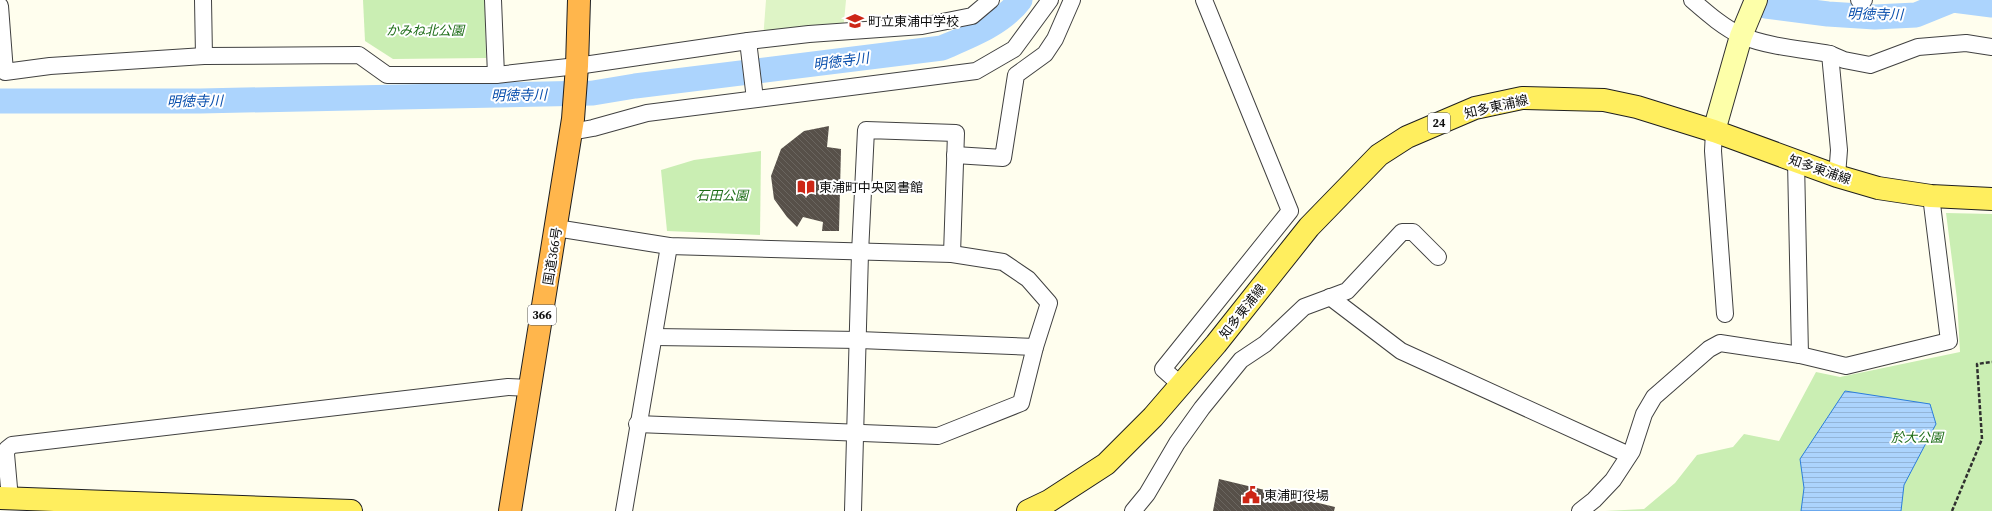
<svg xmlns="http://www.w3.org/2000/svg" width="1992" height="511" viewBox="0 0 1992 511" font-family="'Source Serif 4','Noto Sans JP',serif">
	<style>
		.park { fill: #caeeb3 }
		.pitch { fill: #def4c6 }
		.water { fill: url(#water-rules); stroke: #2b7ddc }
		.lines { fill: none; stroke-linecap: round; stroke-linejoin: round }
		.river { stroke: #acd4fd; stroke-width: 25 }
		.building { fill: url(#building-back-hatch) }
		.street-casing { stroke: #414141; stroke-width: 18 }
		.secondary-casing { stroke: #303030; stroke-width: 24 }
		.primary-casing { stroke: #1f1f1f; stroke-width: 24 }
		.highway-casing { stroke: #1f1f1f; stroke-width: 24 }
		.path { stroke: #303030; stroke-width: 2.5; stroke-dasharray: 4 2; stroke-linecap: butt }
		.street { stroke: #fff; stroke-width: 16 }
		.secondary { stroke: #fdffa9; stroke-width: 22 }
		.primary { stroke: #ffee5e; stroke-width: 22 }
		.highway { stroke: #ffb64c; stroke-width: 22 }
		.labels { text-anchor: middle; stroke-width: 4; stroke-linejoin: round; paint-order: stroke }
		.shield { fill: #fff; stroke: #565656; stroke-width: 1 }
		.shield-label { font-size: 12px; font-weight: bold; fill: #0e0e0e }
		.poi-label { font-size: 13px; fill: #0e0e0e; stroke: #fff; text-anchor: start }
		.park-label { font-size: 13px; font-style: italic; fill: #1d6d17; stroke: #fff }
		.street-label { font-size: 13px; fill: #0e0e0e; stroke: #fff }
		.water-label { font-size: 14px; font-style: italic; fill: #094fad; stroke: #fff }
	</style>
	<defs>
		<pattern id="water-rules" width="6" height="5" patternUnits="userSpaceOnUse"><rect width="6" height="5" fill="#acd4fd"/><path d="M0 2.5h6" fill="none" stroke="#93b5d8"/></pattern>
		<pattern id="building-back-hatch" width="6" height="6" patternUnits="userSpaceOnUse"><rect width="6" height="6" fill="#575049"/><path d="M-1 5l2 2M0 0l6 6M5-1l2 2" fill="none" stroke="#6a655f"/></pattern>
	</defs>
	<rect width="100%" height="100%" fill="#fffeee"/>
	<g class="park">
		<path d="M363,0h122l1,58 -93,1 -28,-18z"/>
		<path d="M761,151l-1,84 -93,-4 -6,-61 33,-10z"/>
		<path d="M1946,213l46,1v297h-387l39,-2 31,-26 22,-28 36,-8 11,-13 35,7 37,-69 24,5 120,-25 -3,-53z"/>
	</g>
	<path class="pitch" d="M766,0h80l-3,32 -80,8z"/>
	<path class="water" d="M1845,391l85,13 6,20 -32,61 -3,26h-100l3,-23 -4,-29z"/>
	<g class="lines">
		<g class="river">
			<path d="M1757,0l9,6 62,8 47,3 41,-2 37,-15 39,5"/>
			<path d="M0,101h200l393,-8 42,-7 307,-38c28,-12 60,-24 78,-48"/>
		</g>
	</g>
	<g class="building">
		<path d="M829,126l-2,21 14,2 -2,82h-17l1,-9 -20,-5 -6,10 -10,-10 -13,-18 -3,-23 10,-27 23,-18z"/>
		<path d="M1219,479l116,28 -1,4h-121z"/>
	</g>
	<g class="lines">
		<g class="street-casing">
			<g id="street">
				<path d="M203,0l1,56"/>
				<path d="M493,0l3,75"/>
				<path d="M1692,0c15,13 32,28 50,36 28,11 59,13 88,18l9,96 -2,26"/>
				<path d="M1859,0h5"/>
				<path d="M0,6l5,66 45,-6 154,-10 155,-1 28,20h109l81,-9 171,-25 61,-7 113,-8 50,-10 19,-16"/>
				<path d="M748,41l7,58"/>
				<path d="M1830,54l14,6 26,5 48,-18 48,-4 26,4"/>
				<path d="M1714,131l-1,20 12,163"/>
				<path d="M571,132l22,-4 54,-15 329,-42 38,-22 36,-49"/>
				<path d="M955,155l48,3 13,-83 29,-21 10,-15 17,-39"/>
				<path d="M1796,161l4,194"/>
				<path d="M556,228l113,18 283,8 51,8 25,17 21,24 -14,44 -14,56 -83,33 -301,-12"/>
				<path d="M1330,297l71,54 228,104"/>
				<path d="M654,337l205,3 176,7"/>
				<path d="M1181,385l-18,-16 127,-158 -86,-211"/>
				<path d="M10,499l-4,-45 1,-5 5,-4 496,-58 22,1"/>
				<path d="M624,511l45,-265"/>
				<path d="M853,511l7,-258 6,-123 90,3 -4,121"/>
				<path d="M1133,511l14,-17 30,-51 25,-35 39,-48 24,-16 39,-37 43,-16 55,-59h11l25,25"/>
				<path d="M1580,511l14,-11 19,-20 19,-29 12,-37 10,-17 55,-48 11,-6 80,12 46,11 103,-25 -18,-145"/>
			</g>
		</g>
		<g class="secondary-casing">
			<path id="secondary" d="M1714,131l27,-95 15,-36"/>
		</g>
		<g class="primary-casing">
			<g id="primary">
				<path d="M0,498l351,13"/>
				<path d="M1028,511l21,-10 57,-37 47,-47 63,-73 93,-117 70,-72 28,-18 68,-29 47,-10 82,2 33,7 77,24 123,45 41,12 53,8 61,3"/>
			</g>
		</g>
		<g class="highway-casing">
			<path id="highway" d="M510,511l63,-392 4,-53 2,-66"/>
		</g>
		<path class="path" d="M1952,511l30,-72 -5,-75 15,-2"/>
		<use href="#street" class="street"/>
		<use href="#secondary" class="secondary"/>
		<use href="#primary" class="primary"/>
		<use href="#highway" class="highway"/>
	</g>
	<defs>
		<g id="school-bare" transform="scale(1.38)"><path d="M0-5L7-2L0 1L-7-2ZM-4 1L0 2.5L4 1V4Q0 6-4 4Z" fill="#cd2616" stroke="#fff" stroke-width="2.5" paint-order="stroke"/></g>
		<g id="library-bare" transform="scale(1.38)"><path d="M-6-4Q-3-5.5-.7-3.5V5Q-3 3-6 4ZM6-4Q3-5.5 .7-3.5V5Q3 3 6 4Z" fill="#cd2616" stroke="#fff" stroke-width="2.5" paint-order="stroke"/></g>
		<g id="civic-bare" transform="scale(1.38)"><path d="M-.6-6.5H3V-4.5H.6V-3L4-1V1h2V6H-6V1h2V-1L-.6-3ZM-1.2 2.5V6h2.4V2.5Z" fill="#cd2616" stroke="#fff" stroke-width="2.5" paint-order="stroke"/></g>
	</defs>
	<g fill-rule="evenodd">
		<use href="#school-bare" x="855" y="21"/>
		<use href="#library-bare" x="806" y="187"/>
		<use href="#civic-bare" x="1251" y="495"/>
	</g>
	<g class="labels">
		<g class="shield">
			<rect x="1428" y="113" width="22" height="20" rx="3"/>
			<rect x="528" y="305" width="28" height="20" rx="3"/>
		</g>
		<g class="shield-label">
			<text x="1439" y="127">24</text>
			<text x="542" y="319">366</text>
		</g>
		<g class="poi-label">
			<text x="868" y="26">町立東浦中学校</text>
			<text x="819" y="192">東浦町中央図書館</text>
			<text x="1264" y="500">東浦町役場</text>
		</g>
		<g class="park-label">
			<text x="425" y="35">かみね北公園</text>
			<text x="722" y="200">石田公園</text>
			<text x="1917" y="442">於大公園</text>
		</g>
		<g class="street-label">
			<text transform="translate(1496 106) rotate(-13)" y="5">知多東浦線</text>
			<text transform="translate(1820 169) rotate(19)" y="5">知多東浦線</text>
			<text transform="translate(552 256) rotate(-81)" y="5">国道366号</text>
			<text transform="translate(1242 311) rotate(-52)" y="5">知多東浦線</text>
		</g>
		<g class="water-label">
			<text transform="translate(1875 14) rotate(1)" y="5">明徳寺川</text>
			<text transform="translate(841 61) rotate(-7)" y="5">明徳寺川</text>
			<text transform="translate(519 95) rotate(-1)" y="5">明徳寺川</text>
			<text transform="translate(195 101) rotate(-1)" y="5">明徳寺川</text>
		</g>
	</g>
</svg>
